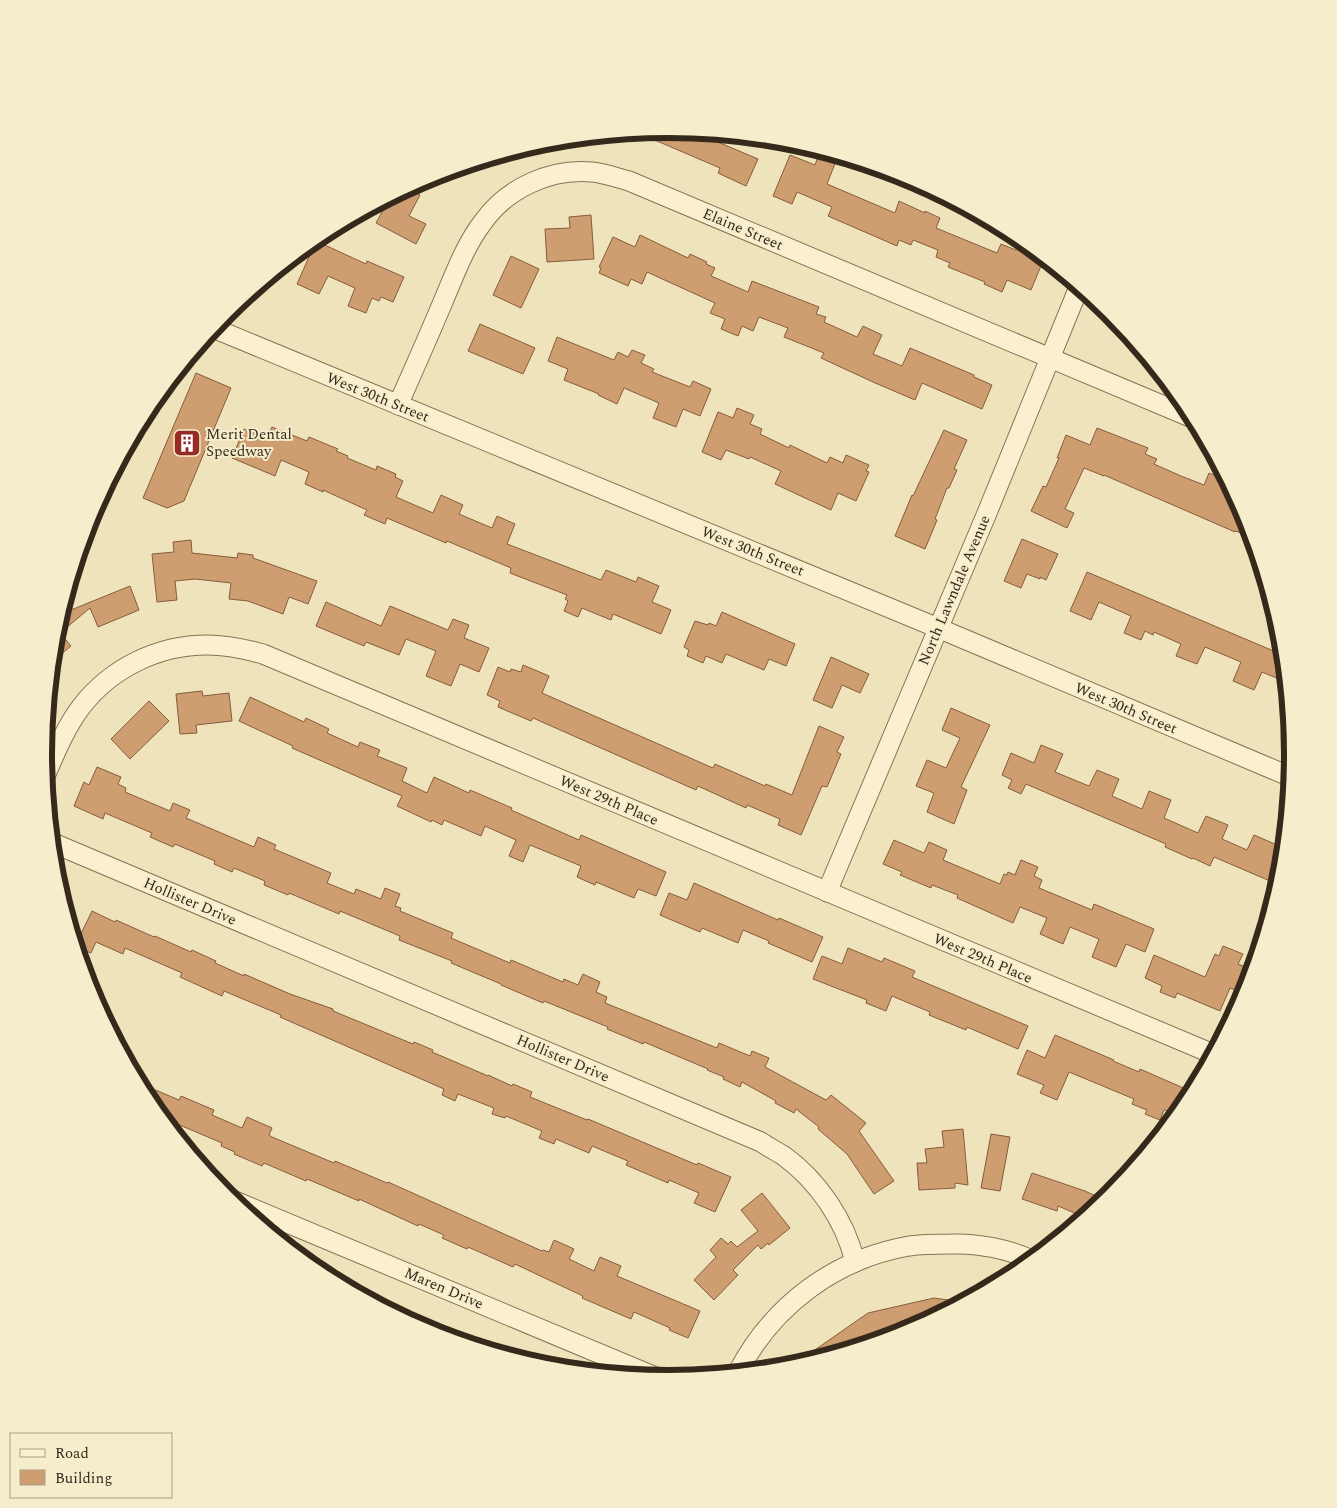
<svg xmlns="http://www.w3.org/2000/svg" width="1337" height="1508" viewBox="0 0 1337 1508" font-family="Spectral,serif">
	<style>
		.building { fill: #ce9d70; stroke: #865d3b }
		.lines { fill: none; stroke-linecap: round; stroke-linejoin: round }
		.minor-casing { stroke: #867355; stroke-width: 21 }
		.minor { stroke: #faf0cf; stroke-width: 19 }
		.labels { text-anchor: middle; stroke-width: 4; stroke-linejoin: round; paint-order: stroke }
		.street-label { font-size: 15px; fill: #35291b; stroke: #f6edcc }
		.poi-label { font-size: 15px; fill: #35291b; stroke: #f6edcc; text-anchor: start }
		.rim { fill: none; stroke: #35291b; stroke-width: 6 }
	</style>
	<rect width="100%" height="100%" fill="#efe3bc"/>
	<g class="building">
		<path d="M669,129l47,5 -3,6 45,19 -12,27 -28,-13 2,-5 -84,-36z"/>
		<path d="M819,154l17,7 -9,23 68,29 4,-12 26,12v-2l15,7 -4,10 61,25 4,-9 15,6 2,-6 12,6 -2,5 15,6 -12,29 -24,-10 -5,12 -18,-8 1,-2 -37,-15 2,-4 -14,-6 2,-7 -25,-10 -2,5 -12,-5 -2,6 -69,-30 4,-9 -35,-15 -5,12 -19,-8 17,-41 25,10z"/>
		<path d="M408,188l12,7 -11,21 17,8 -10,20 -40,-21 13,-24z"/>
		<path d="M591,215l3,44 -47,3 -2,-33 25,-1 -1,-11z"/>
		<path d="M640,235l48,23 2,-4 17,8 -1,2 9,4 -4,8 37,16 4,-11 67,26 -3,7 10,3 -2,5 33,15 6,-11 19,9 -9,19 29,12 8,-18 64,27v2l18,8 -10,24 -60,-26 -7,17 -42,-18 -52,-24 3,-5 -40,-16 4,-9 -29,-11 -6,14 -11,-5 -4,10 -17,-7 4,-10 -15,-6 5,-10 -68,-31 -5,12 -11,-5 -3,7 -29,-13 2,-5 -2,-1 14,-30 22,10z"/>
		<path d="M316,241l50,23 1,-3 37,16 -11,25 -12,-5 -2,4 -7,-3 -6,15 -18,-7 7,-18 -27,-12 -9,18 -22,-10z"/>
		<path d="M511,256l28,13 -18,39 -28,-13z"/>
		<path d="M480,324l55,24 -12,26 -55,-23z"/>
		<path d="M557,337l57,23 4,-8 10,5 4,-7 13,5 -4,8 13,6 -2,3 38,15 3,-6 18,8 -11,27 -17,-7 -7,18 -23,-9 6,-15 -35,-15 -7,16 -19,-9 1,-1 -35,-14 4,-11 -20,-8z"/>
		<path d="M196,373l35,15 -47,113 -17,7 -24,-10z"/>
		<path d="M737,408l17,7 -4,9 12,5 -2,5 29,14 1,-3 37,18 3,-6 13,6 3,-8 23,10 -3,6 3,1 -13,29 -18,-8 -7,17 -56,-26 6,-13 -31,-14 -1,2 -23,-9 -5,10 -19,-8 16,-40 15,6z"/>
		<path d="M272,427l35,14 2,-4 29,12 -2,2 12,5 -1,2 29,12 1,-4 19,8 -1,3 8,4 -7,16 37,16 8,-18 22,10 -4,9 33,14 5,-12 18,8 -8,20 94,36 5,-10 30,12 2,-5 21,9 -7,16 19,8 -10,24 -48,-20 -2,6 -29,-12 -4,9 -14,-6 4,-10 -3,-2 2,-4 -57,-22 1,-5 -64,-27 -1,2 -59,-25 -2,6 -21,-9 3,-5 -44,-20v2l-18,-8 4,-12 -28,-12 -6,16 -43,-18 12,-29 23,9z"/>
		<path d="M1097,428l51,20 -3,6 12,5 -3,5 27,12 23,9 5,-12 19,8 -5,12 14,6 9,16 7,23 -17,-7 -1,1 -131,-57v1l-20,-8 -19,41 9,4 -7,15 -36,-17 12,-25 3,1 13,-29h-2l9,-23 24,10z"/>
		<path d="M944,430l23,10 -13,29 3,1 -8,18h-2l-12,31 2,1 -12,29 -30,-13 17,-41 1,1z"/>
		<path d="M1022,539l36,15 -12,26 -6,-3v2l-13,-5 -6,14 -17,-7z"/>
		<path d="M191,540l1,13 45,5 1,-5 15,2v3l64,23 -9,23 -19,-7 -6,17 -35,-13 -19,-2 2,-16 -36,-4 -20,2 2,19 -20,2 -5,-48 22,-2 -1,-10z"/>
		<path d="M1087,572l196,83 3,27 -24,-10 -8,18 -21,-9 8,-19 -36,-15 -8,17 -21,-8 5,-12 -27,-12 -1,3 -8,-4 -4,9 -17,-7 7,-17 -32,-14 -8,18 -21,-9z"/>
		<path d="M130,586l9,24 -41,17 -8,-19 -30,25 11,13 -18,15 3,-29 5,-18z"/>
		<path d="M326,602l55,24 9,-20 58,24 5,-11 16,6 -5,13 25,10 -10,24 -19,-8 -9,22 -25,-10 10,-25 -30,-12 -7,16 -33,-13 -2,4 -48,-20z"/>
		<path d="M722,612l73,32 -9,22 -17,-7 -5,11 -38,-16 -4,9 -16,-7 -3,7 -16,-7 2,-6 -5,-3 11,-26 13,4 1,-2 7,3z"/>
		<path d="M831,657l38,17 -9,19 -18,-8 -10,23 -19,-8z"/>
		<path d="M523,665l26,11 -7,17 171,75 2,-4 50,22 1,-2 26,11 27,-69 25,11 -7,15 4,2 -14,33 -5,-1 -21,49 -23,-10 2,-6 -33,-14 -1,3 -48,-22 -2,4 -163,-72 -2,3 -33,-14 2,-6 -13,-6 11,-28 12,5 1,-3 10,3z"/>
		<path d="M202,691l1,5 26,-3 3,28 -36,4 1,8 -17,1 -4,-40z"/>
		<path d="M250,697l54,25 2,-4 23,11 -2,4 31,14 2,-5 20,8 -3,6 30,12 -5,13 25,12 7,-16 35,16 1,-3 42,18 -1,2 68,30 2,-5 85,37 -10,24 -18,-7 -4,9 -38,-16 -1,3 -18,-8 4,-11 -51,-21 -7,17 -14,-6 7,-16 -31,-14 -4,10 -37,-16 -2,5 -10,-5 -1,2 -34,-16 5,-10 -110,-48 1,-2 -54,-25z"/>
		<path d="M149,701l20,20 -39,38 -19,-20z"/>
		<path d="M951,708l39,17 -29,62 6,3 -13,34 -27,-12 7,-19 -18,-7 11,-26 19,8 14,-30 -18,-8z"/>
		<path d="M1041,745l22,9 -8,18 34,14 8,-16 22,9 -7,17 30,13 7,-18 22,9 -7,18 34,15 8,-17 22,9 -6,14 25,11 7,-15 30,13 -14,33 -56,-24 -4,9 -17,-8 -1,1 -27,-12 1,-3 -140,-60 -5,10 -13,-6 4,-8 -10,-5 9,-22 23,10z"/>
		<path d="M97,767l24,10 -3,7 8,4 -1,4 45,19 3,-8 17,7 -4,8 68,29 4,-10 18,8 -2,4 57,24 -4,10 27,11 2,-5 25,10 4,-11 15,6 -5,12 6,2 -1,3 53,22 -2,5 59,25 1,-3 52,22 1,-3 14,6 5,-11 17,8 -4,10 11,5 -2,6 112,45 2,-5 31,13 2,-5 17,7 -4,9 61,33 5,-5 35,28 -7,8 35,50 -20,13 -27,-40 -29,-25 1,-2 -23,-18 -2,4 -19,-10 1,-2 -34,-19 -2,5 -17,-8 1,-2 -17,-7 1,-1 -64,-27 -1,2 -36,-15 1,-2 -64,-26 -1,2 -42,-18v-1l-50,-21 1,-2 -53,-21 1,-4 -60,-25 -1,3 -50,-21 -1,2 -24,-10 1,-4 -31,-13 -2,4 -18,-8 1,-3 -40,-17 -2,3 -23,-10 2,-4 -47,-20 -2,6 -29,-13 10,-24 5,3z"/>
		<path d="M894,840l30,13 5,-11 18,8 -4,10 57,24 4,-10 3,1 1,-3 7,3 6,-15 17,7 -4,9 8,4 -3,8 53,22 2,-6 60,25 -9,23 -19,-8 -10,23 -24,-10 7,-18 -29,-12 -7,17 -23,-10 7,-16 -27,-11 -7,16 -56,-25 1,-3 -26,-10 -1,3 -31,-13 2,-3 -19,-8z"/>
		<path d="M694,883l84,37 1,-2 44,19 -11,25 -44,-19 1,-2 -26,-11 -5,13 -36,-15 -2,4 -40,-17 9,-22 18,7z"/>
		<path d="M92,911l23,11 1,-2 38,17 1,-1 36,16 1,-2 24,11 -1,2 29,13v-2l46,20 43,15v2l80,33 1,-2 19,8 -1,2 56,24v-1l24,11 1,-2 19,8 -2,5 57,23 1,-1 109,46 1,-2 33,14 -16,35 -21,-9 5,-10 -30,-13 -1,3 -42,-18 2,-4 -36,-15 -3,7 -33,-14 -2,5 -15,-6 3,-7 -36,-15 -1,2 -13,-4 2,-6 -36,-14 -3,7 -13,-6 2,-6 -164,-72 1,-2 -57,-24 -2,5 -42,-19 2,-4 -57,-25 -2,6 -27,-12 -5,11 -14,-6 -1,-3z"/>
		<path d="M1223,946l20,8 -5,10 15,6 -8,24 -15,-6 -10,23 -43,-18 -2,5 -15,-6 2,-6 -17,-8 9,-23 51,22 10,-23 4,2z"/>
		<path d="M848,948l34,14 2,-4 31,13 -3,6 116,49 -10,23 -51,-22 -1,3 -37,-15 1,-3 -38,-16 -6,15 -20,-8 1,-3 -54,-21 9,-23 20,8z"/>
		<path d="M1055,1035l59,25 -1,1 26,11 1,-3 48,21 -9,22 -3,3 -12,-5 -4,10 -15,-6 2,-4 -15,-6 2,-5 -65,-27 -12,28 -17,-7 4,-8 -27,-11 10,-24 18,8z"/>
		<path d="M139,1083l40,17 2,-4 33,14 -2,5 30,13 5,-11 25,11 -3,7 3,2 62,26 1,-2 52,22 1,-1 154,69 1,-1 6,2 5,-12 20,9 -5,10 25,12 6,-14 21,9 -4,10 83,35 -12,27 -19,-8 1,-2 -36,-16 -3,7 -49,-21 1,-2 -68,-32 -2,3 -45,-20 -1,2 -25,-11 2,-3 -25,-11 -1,2 -59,-27v2l-52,-22 -1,2 -42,-18 -2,3 -28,-12 1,-2 -14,-6 1,-3 -59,-25 -14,-17z"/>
		<path d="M963,1129l5,56 -13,-2v5l-36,2 -2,-27h10l-2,-14 19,-2 -2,-16z"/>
		<path d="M991,1134l19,3 -10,54 -19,-3z"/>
		<path d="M1032,1173l53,18 20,9 -21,17 -26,-11 -1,5 -35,-12z"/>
		<path d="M762,1193l28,35 -21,17 -1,-2 -7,6 -3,-4 -25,25 5,5 -24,25 -20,-20 22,-23 -6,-7 11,-12 7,6 3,-3 6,6 21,-16 -17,-21z"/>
		<path d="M934,1298l28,4 -55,29 -37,10 -4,3 -66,20 -1,-3 69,-48z"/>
	</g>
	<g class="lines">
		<g class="minor-casing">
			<g id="minor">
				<path d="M213,328l725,300 353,149"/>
				<path d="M398,405c16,-36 32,-72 47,-108 11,-26 21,-53 38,-75 24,-34 68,-54 109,-50 13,1 25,6 37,9l566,238"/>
				<path d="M46,774c10,-23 20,-47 35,-67 30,-39 77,-62 126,-62 19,0 38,4 56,9l950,400"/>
				<path d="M53,843l708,299c7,5 15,9 23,14 34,25 61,64 71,106"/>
				<path d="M827,892l160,-379 92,-226"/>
				<path d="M230,1199l428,179"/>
				<path d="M738,1372c35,-67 97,-113 171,-126 14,-2 28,-2 42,-2 27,-1 57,5 81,16"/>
			</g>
		</g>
		<use href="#minor" class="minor"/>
	</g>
	<defs>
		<g id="building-square" transform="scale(1.4375)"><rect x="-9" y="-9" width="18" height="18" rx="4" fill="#972a24" stroke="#f6edcc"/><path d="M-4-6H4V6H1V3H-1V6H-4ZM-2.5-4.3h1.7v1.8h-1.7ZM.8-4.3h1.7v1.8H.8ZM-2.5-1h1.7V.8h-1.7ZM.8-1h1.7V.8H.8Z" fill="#fff"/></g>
	</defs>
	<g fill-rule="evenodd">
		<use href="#building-square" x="187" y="443"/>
	</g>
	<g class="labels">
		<g class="street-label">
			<text transform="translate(743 229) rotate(23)" y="5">Elaine Street</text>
			<text transform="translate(378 397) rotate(22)" y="5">West 30th Street</text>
			<text transform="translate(753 551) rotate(22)" y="5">West 30th Street</text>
			<text transform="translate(954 590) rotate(-67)" y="5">North Lawndale Avenue</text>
			<text transform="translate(1126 708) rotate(23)" y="5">West 30th Street</text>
			<text transform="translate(609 800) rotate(23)" y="5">West 29th Place</text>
			<text transform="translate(190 901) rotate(23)" y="5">Hollister Drive</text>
			<text transform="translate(983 958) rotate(23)" y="5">West 29th Place</text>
			<text transform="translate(563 1058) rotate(23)" y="5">Hollister Drive</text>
			<text transform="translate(444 1288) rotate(23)" y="5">Maren Drive</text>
		</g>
		<g class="poi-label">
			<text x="206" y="439">Merit Dental<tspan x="206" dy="17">Speedway</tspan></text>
		</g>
	</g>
	<path d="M0 0H1337V1508H0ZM52 754a616 616 0 1 1 1232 0a616 616 0 1 1-1232 0Z" fill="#f6edcc" fill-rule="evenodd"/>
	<path class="rim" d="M52 754a616 616 0 1 1 1232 0a616 616 0 1 1-1232 0Z"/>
	<rect x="10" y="1433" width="162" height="65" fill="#f6edcc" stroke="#a99f85"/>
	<rect x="20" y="1449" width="25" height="8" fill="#faf0cf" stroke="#a99f85"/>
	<text x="55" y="1458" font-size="15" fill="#35291b">Road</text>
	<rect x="20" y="1470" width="25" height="15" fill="#ce9d70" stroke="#a99f85"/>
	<text x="55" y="1483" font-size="15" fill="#35291b">Building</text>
</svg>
